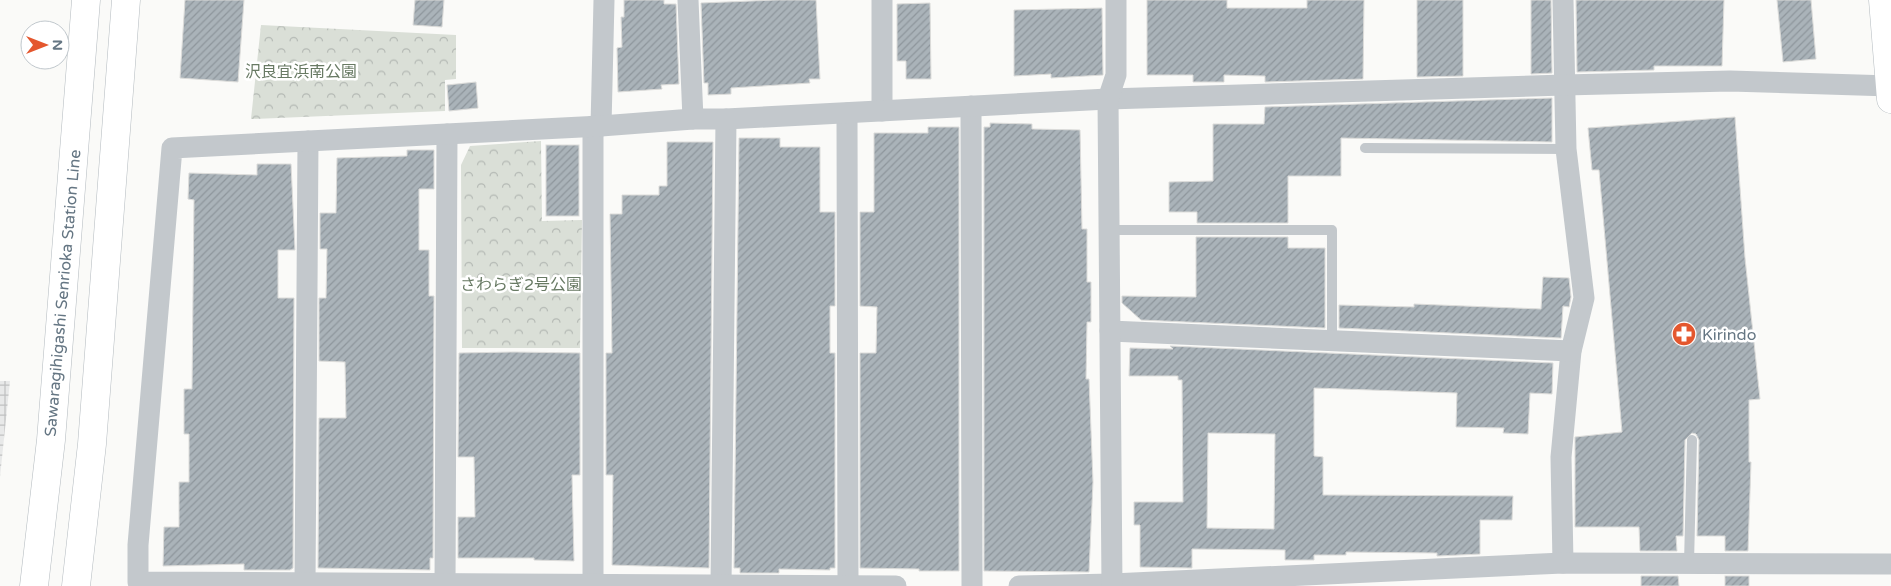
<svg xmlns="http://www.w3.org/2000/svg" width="1891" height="586" viewBox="0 0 1891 586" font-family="'Varela Round','Noto Sans JP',sans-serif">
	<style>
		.industrial { fill: url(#industrial-grid) }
		.park { fill: url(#park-crowns) }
		.building { fill: url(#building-hatch); stroke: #dcdcda; fill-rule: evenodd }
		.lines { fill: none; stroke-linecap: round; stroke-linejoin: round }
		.secondary-casing { stroke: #b3babf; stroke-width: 29 }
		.lane { stroke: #c3c8cc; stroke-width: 10 }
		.street { stroke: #c3c8cc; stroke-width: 21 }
		.secondary { stroke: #fff; stroke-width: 28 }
		.labels { text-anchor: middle; stroke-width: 5; stroke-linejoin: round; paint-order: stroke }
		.park-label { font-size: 16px; fill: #687a64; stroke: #fff }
		.street-label { font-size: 16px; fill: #657683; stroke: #fff }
		.poi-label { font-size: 16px; fill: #657683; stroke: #fff; text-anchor: start }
	</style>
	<defs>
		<pattern id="industrial-grid" width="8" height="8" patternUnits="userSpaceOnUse" patternTransform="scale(1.25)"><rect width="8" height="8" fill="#e8e9e9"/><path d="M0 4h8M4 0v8" fill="none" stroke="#c0c1c2"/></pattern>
		<pattern id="park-crowns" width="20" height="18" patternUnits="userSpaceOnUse" patternTransform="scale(1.25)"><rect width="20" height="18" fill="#dadfd7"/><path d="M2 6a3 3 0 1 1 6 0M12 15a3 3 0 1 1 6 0" fill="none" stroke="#b4b9b4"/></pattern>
		<pattern id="building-hatch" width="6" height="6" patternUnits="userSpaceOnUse" patternTransform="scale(1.25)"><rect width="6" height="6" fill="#aab3b9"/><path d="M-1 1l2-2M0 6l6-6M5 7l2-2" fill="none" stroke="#8e969c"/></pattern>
	</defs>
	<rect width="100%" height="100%" fill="#fafaf8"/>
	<path class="industrial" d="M0,381h10l-10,96z"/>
	<g class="park">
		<path d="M261,25l195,10v44l-11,1v31l-194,8z"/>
		<path d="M541,141l1,80 40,-1 -2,128h-118l-1,-183 9,-19z"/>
	</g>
	<g class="building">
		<path d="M185,0h59l-6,82 -58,-4z"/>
		<path d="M415,0h29l-2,27 -29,-2z"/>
		<path d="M624,0h40v4h12l3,80 -18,1 1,4 -44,3 -1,-44 5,-1 -1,-30h3z"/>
		<path d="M776,0h40l4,79h-11l1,4 -79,5v6l-23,1v-12h-4l-3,-80z"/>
		<path d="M1147,0h80v8h80v-8h57l-1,79 -98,3v-6l-41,-1v7h-31v-7h-46z"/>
		<path d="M1417,0h46v76l-46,1z"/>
		<path d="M1531,0h20l1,73 -21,1z"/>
		<path d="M1576,0h148l-2,66h-68v4l-77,2z"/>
		<path d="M1777,0h34l5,59 -33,3z"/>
		<path d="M930,3l1,76h-25v-18h-9v-57z"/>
		<path d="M1102,8l1,67 -52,3v-4l-37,2v-66z"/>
		<path d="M476,82l2,26 -29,3 -2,-26z"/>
		<path d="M1552,98v44l-211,-4v38h-53v47h-91v-11h-28v-30l44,-1v-57h51l1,-17z"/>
		<path d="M1735,117l10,141 15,141 -11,1v62h2l-3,89h-23v-15h-28l2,-96 -3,-6 -4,-1 -7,7 -2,96h-7l1,15h-37l-1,-24h-64v-90l47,-5 -23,-262h-7l-4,-42z"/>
		<path d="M990,123l42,1v5l48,1 2,99h5v53h4v40h-4l-1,57h3l4,103 -4,90 -105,-1v-444h6z"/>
		<path d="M928,127h31v444h-40v-2l-59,-1v-215h16l1,-46 -17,-1v-94h14v-79h54z"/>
		<path d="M739,138h41v9h40v65h15v94h-5v47h5v215h-5v2l-51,-1v4h-39v-5h-6z"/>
		<path d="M667,142h46l-4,426 -97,-3 1,-90h-7v-122h6l-2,-139h12v-19h37v-9h8z"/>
		<rect x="546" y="145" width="33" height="71"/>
		<path d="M407,150h27v39h-15v61h10v46h5l-1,262h-3v12l-112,-2 1,-150h27l-1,-56 -26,-1v-63h7l1,-49h-7v-36h16l1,-55 70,-2z"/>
		<path d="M257,164h34l4,86h-17v48h16l-1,270 -3,2h-46v-6l-81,2 1,-39h15v-45h10v-48h-5v-45h8l2,-189 -6,-1 1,-26 68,2z"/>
		<path d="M1196,237h92v11h37v80l-184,-8 -19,-17v-7l74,1z"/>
		<path d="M1543,277l26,1 2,19 -2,10 -6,-1 -2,32 -222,-10v-23l75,2v-3l127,5z"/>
		<path d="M1170,346l383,17 -1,31 -22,-1 -2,41 -25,-1 1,-5 -48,-1 1,-34 -143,-5v68l9,1v38l190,1 -1,24h-32v34l-43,2v-3l-91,-1v3h-32v5h-29v-10l-93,-1v19l-52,-1v-42h-6v-23h49l-1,-122h-4v-4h-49l1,-28 43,1zM1208,433l67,1 -1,95 -67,-1z"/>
		<path d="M514,352l66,1v122h-8l2,86 -40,-1v-2h-76v-41h17l-1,-60h-16l1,-104z"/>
		<path d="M1641,576h37l1,10h-38z"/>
		<rect x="1725" y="576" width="24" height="10"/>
	</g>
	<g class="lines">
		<g class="secondary-casing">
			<g id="secondary">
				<path d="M1883,0l8,99"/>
				<path d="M34,586l17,-146 35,-440"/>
				<path d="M76,586l16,-142 34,-444"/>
			</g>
		</g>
		<g class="lane">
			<path d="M1365,148l201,1"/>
			<path d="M1110,230h222v111"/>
			<path d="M1689,563l3,-123"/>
		</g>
		<g class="street">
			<path d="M688,0l5,119"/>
			<path d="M882,0v111"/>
			<path d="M1563,0l3,149 18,149 -13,53 -10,106 2,106"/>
			<path d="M971,106l1,480"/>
			<path d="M847,113l1,473"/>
			<path d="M601,126l3,-126"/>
			<path d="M1110,331l461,20"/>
			<path d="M305,584l3,-443"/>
			<path d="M445,585l2,-451"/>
			<path d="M593,586v-460"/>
			<path d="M721,586l5,-467"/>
			<path d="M896,586l-758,-4v-37l34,-397 429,-22 92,-7h33l382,-20 456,-14 166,-4 160,5"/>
			<path d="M1019,586l93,-2 451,-21 328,1"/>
			<path d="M1112,586l-4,-487 8,-24v-75"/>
		</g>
		<use href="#secondary" class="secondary"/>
	</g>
	<defs>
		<g id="pharmacy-disc" transform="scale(1.25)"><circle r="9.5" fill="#e4572e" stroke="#fff"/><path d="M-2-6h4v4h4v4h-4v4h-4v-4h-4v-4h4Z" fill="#fff"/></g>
	</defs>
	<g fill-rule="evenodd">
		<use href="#pharmacy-disc" x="1684" y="334"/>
	</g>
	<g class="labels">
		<g class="park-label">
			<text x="301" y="77">沢良宜浜南公園</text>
			<text x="521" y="290">さわらぎ2号公園</text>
		</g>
		<g class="street-label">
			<text transform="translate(62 293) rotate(-85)" y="6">Sawaragihigashi Senrioka Station Line</text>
		</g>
		<g class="poi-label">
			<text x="1702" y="340">Kirindo</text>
		</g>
	</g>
	<g transform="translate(45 45) rotate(90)"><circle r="24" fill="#ffffff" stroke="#c1c8cd"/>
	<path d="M0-4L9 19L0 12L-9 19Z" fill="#e4572e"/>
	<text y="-8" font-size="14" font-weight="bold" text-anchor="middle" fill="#657683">N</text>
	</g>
</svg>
